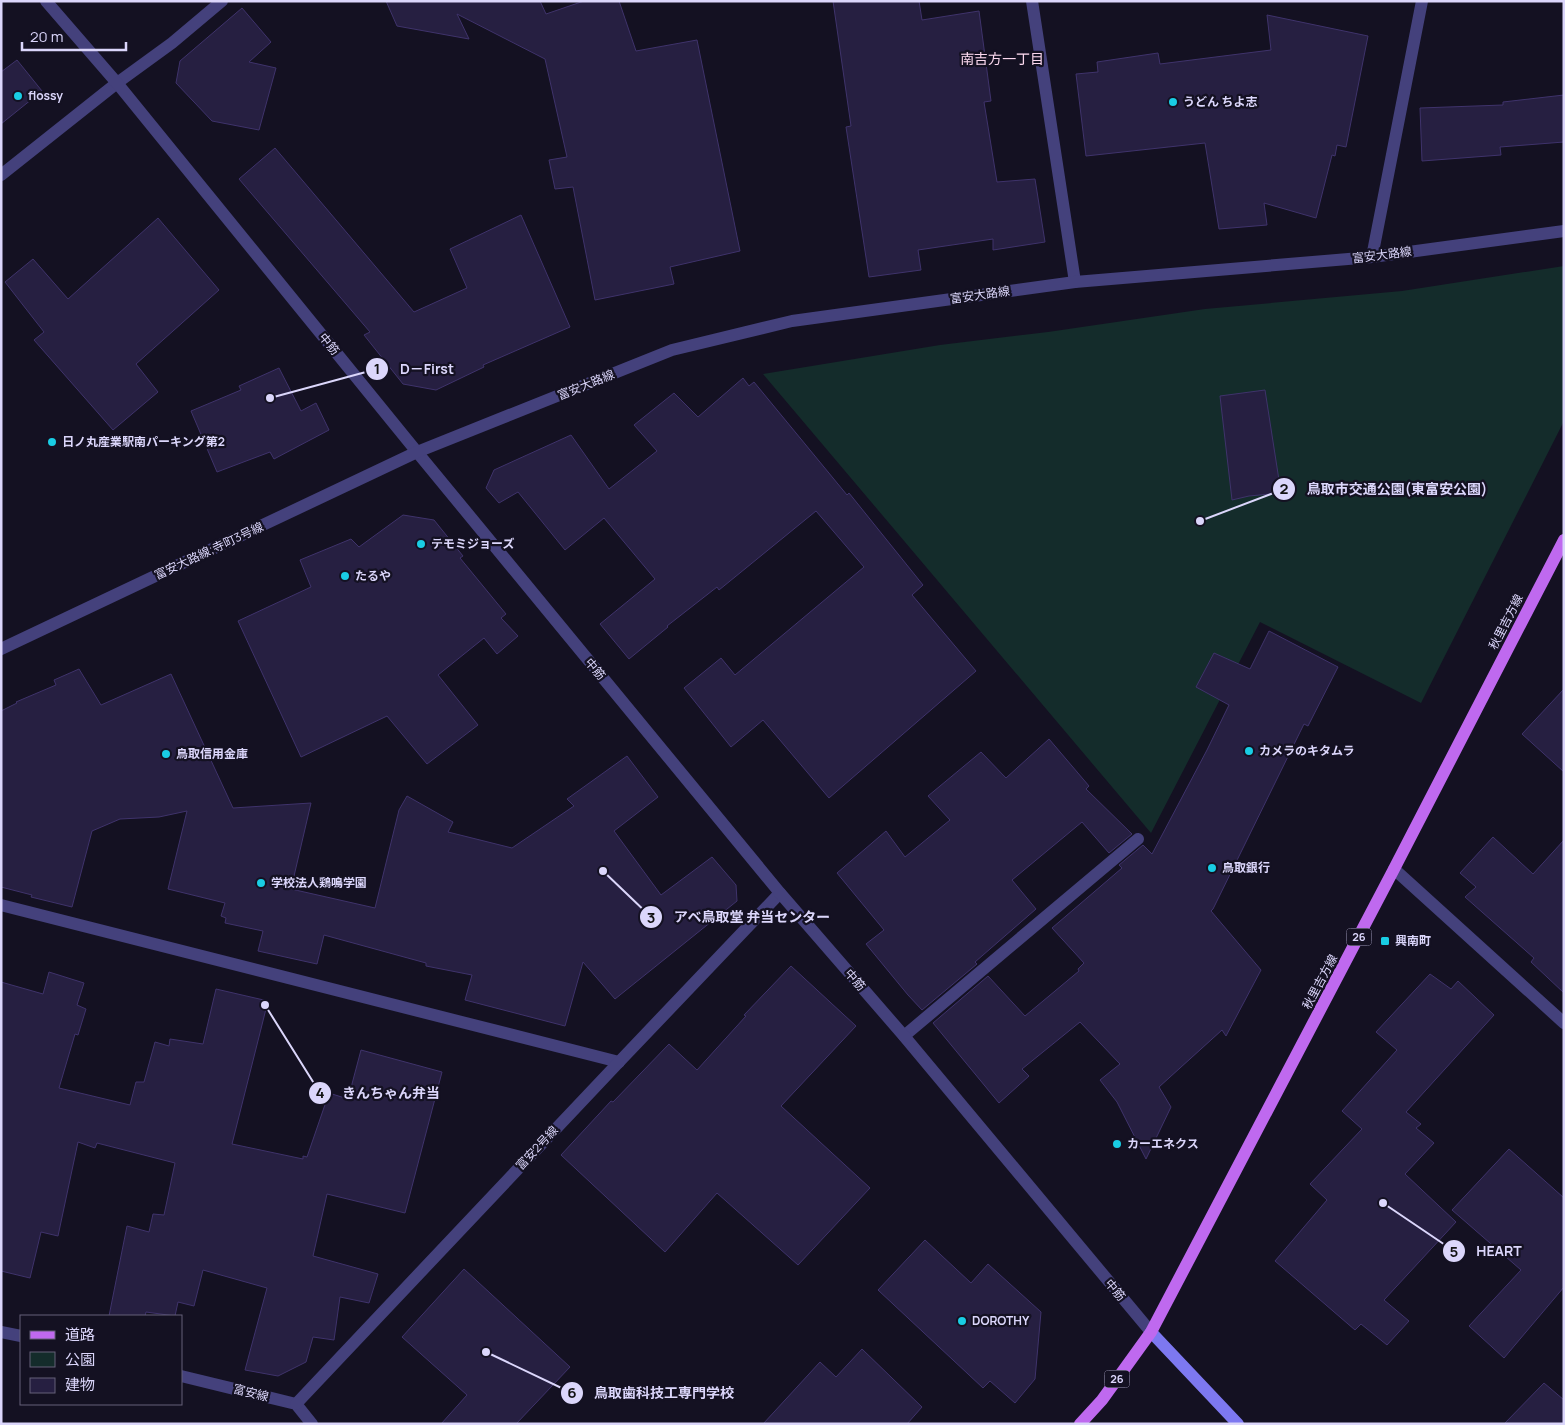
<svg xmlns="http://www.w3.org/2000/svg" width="1565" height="1425" viewBox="0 0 1565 1425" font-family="Manrope,'Noto Sans JP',sans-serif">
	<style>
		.green { fill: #142c2b }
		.building { fill: #261f41; stroke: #3f336b }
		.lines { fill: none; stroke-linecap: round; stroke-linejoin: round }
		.minor { stroke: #44417c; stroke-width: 12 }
		.tertiary { stroke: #44417c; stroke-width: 12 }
		.secondary { stroke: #7d78f0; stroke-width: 12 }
		.primary { stroke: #bf69ef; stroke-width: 12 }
		.poi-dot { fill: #19cde4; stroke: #141122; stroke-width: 2 }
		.labels { text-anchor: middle; stroke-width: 4.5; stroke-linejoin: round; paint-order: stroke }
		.shield { fill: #141122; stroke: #9f9bba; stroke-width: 1 }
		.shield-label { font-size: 11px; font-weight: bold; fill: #dbd6fb }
		.poi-label { font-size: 12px; font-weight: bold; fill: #dbd6fb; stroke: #141122; text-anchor: start }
		.street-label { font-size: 12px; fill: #dbd6fb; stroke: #141122 }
		.neighbourhood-label { font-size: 14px; fill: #fbd8ee; stroke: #141122 }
		.leader { fill: none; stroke: #dbd6fb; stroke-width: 2 }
		.callout-dot { fill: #dbd6fb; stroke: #141122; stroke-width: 2 }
		.mark-label { font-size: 15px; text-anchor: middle; font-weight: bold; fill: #111 }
		.callout-label { font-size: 14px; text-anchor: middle; font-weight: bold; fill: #dbd6fb; stroke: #141122; stroke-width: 4.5; stroke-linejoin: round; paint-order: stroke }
	</style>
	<rect width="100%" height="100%" fill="#141122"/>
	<path class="green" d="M1564,266v155l-143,282 -161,-81 -109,211 -388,-459 177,-29 108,-13 157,-23 197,-18z"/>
	<g class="building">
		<path d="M386,1h154l6,13 38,-13h35l17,50 61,-11 43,211 -70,16 4,17 -79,16 -22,-113 -18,2 -6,-29 18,-3 -22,-98 -88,-45 12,25 -72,-13z"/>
		<path d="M833,1h86l3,19 57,-9 12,90 -7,1 13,80 38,-3 10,63 -52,8v-11l-75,11 3,20 -52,7 -23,-150 5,-1z"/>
		<path d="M242,8l29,34 -22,20 27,6 -17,62 -47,-9 -36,-38 4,-22z"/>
		<path d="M1267,15l101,21 -22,111 -9,-2 -2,11 -3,-1 -16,63 -52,-15 3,22 -48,4 -14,-86 -119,13 -10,-82 22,-2 -1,-10 61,-9 2,11 111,-14z"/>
		<path d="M17,60l25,31 -41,33v-52z"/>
		<path d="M1564,95v47l-64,5 1,8 -79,6 -2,-53 83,-3v-3z"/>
		<path d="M275,148l139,164 53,-24 -17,-39 71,-34 49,112 -87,38 1,2 -48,23 -33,-6 -39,-49 6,-3 -131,-153z"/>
		<path d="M158,218l61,72 -83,74 22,28 -45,38 -79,-90 10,-8 -39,-50 28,-23 35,40z"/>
		<path d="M279,368l22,43 15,-8 13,27 -55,29 -4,-7 -53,20 -26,-61 50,-21 -2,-4z"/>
		<path d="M743,378l6,8 5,-4 93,113 2,-2 74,92 -11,10 64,76 -147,127 -66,-78 -32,27 -47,-59 37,-30 14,17 129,-108 -48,-56 -97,79 -2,-3 -50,39 1,1 -39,32 -29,-35 55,-45 -51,-61 -39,32 -47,-58 -19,11 -13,-15 8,-18 77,-35 38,54 48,-38 -23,-26 40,-32 24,24z"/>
		<path d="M1265,390l16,103 -32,3 -17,4 -12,-104z"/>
		<path d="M403,515l31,5 29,36 -3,2 46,56 -5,4 17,18 -21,18 -13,-16 -46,37 40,50 -51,39 -40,-48 -86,41 -63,-136 73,-34 -11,-27 51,-21 8,8z"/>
		<path d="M1269,631l69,36 -30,59 -4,-2 -91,185 -2,2 50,59 -35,66 -4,-6 -63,57 12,20 -25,52 -29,-57 -17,-22 20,-16 -40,-42 -58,47 7,7 -30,27 -66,-80 55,-47 37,40 54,-45 -1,-2 6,-6 -32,-35 70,-60 -3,-3 24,-20 9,9 55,-104 22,-45 -33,-18 18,-34 36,16z"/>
		<path d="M79,669l22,36 70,-31 62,134 78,-5 -20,86 84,19 24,-98 8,-14 46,26 -5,10 64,16 62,-42 -7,-7 60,-43 31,41 -44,34 47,64 51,-38 24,28 1,16 -122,98 -32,-37 -18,64 -100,-26 7,-25 -46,-9v-3l-102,-28 -7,29 -59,-13 5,-20 -38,-8 1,-5 -5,-2 4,-13 -57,-14 19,-78 -28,6 -39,2 -28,12 -20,76 -41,-10 1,-2 -31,-8v-176l16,-8 -1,-1 40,-17 -2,-5z"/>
		<path d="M1564,689v83l-42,-38z"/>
		<path d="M1049,739l40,47 -3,3 46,45 -23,19 -27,-31 -70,58 24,29 -61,53 2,2 -55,46 -14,-15 -42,-51 18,-14 -47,-57 49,-42 19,26 45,-37 -22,-24 53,-44 25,26z"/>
		<path d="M1493,837l40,37 31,-34v153l-33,-31 3,-4 -69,-61 11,-10 -16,-14z"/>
		<path d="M791,966l65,60 -75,80 89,82 -72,77 -81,-72 -52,59 -104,-97 50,-54 2,1 56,-58 28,26 49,-54 -2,-1z"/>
		<path d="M49,972l35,11 -7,22 9,4 -8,26 -3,-1 -16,54 71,17 6,-23h8l11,-40 14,4 1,-7 33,5 13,-55 52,12 -36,143 71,15v-3l4,1 22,-64 19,6 13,-49 81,22 -37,141 -78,-19 -14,62 65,18 -9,29 -29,-6 -6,43 -21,-3 -7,25 -28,14 -33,-6 22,-82 -64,-18 -9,36 -16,-4 -3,14 -29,-4 -1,4h-36l18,-90 22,6 4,-18 11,1 11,-52 -78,-20 -2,5 -17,-6 -20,94 -17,-4 -11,46 -29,-7v-289l42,12z"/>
		<path d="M1430,974l21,15 7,-8 36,34 -88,97 15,12 -5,4 18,15 -29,31 51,48 -72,78 25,21 -22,24 -26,-21 -6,6 -80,-69 52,-61 -17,-16 52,-55 -20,-18 55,-61 -21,-18z"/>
		<path d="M1509,1149l55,49v89l-60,71 -35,-32 52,-56 -69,-60z"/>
		<path d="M925,1240l46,43 17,-19 53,48 -6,67 -20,24 -25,-22 -7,7 -105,-98z"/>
		<path d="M464,1269l106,98 -54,57h-75l26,-29 -65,-58z"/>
		<path d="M862,1349l60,58 -15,17h-144l57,-62 16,15z"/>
		<path d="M1544,1383l20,17v24h-60z"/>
	</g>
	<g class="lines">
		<g class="minor">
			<path d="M1032,1l43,281"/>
			<path d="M1,175l116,-92 55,-40 50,-42"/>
			<path d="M1372,257l50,-256"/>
			<path d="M1394,869l170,154"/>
			<path d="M1,905l618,157"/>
			<path d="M904,1036l234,-197"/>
			<path d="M1,1332l20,4"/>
			<path d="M181,1376l115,28 16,20"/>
			<path d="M296,1404l323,-342 161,-169"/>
		</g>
		<g class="tertiary">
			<path d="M46,1l71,82 300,369 363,441 124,143 247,296"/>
			<path d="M1,649l416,-197 255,-102 120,-29 283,-39 297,-25 192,-26"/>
		</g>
		<path class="secondary" d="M1151,1332l87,92"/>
		<path class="primary" d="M1080,1424l22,-24 49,-68 243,-463 170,-329"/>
	</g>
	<g class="poi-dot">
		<circle cx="18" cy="96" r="5"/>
		<circle cx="1173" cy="102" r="5"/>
		<circle cx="52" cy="442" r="5"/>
		<circle cx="421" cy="544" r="5"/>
		<circle cx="345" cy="576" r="5"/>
		<circle cx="1249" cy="751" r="5"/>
		<circle cx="166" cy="754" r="5"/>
		<circle cx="1212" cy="868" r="5"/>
		<circle cx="261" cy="883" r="5"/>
		<rect x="1380" y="936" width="10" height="10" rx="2.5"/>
		<circle cx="1117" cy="1144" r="5"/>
		<circle cx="962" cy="1321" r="5"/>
	</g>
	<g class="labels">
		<g class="shield">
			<rect x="1346.5" y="928.5" width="25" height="17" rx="4"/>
			<rect x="1104.5" y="1370.5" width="25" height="17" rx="4"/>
		</g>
		<g class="shield-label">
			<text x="1359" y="941">26</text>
			<text x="1117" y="1383">26</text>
		</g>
		<g class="poi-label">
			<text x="28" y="100">flossy</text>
			<text x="1183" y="106">うどん ちよ志</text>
			<text x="62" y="446">日ノ丸産業駅南パーキング第2</text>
			<text x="431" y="548">テモミジョーズ</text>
			<text x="355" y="580">たるや</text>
			<text x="1259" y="755">カメラのキタムラ</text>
			<text x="176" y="758">鳥取信用金庫</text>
			<text x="1222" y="872">鳥取銀行</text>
			<text x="271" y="887">学校法人鶏鳴学園</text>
			<text x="1395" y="945">興南町</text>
			<text x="1127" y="1148">カーエネクス</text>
			<text x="972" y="1325">DOROTHY</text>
		</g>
		<g class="street-label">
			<text transform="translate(1382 255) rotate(-7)" y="4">富安大路線</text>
			<text transform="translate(980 295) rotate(-8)" y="4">富安大路線</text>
			<text transform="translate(329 344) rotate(51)" y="4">中筋</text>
			<text transform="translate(586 385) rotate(-22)" y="4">富安大路線</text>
			<text transform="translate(209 551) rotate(-25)" y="4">富安大路線;寺町3号線</text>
			<text transform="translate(1506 622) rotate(-63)" y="4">秋里吉方線</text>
			<text transform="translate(595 669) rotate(50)" y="4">中筋</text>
			<text transform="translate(855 980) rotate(49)" y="4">中筋</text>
			<text transform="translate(1320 982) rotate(-62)" y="4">秋里吉方線</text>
			<text transform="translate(537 1148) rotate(-47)" y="4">富安2号線</text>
			<text transform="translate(1115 1290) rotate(50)" y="4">中筋</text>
			<text transform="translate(251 1393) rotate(14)" y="4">富安線</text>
		</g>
		<g class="neighbourhood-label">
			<text x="1002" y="64">南吉方一丁目</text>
		</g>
	</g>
	<path class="leader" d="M270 398L377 369M1200 521L1284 489M603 871L651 917M265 1005L320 1093M1383 1203L1454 1251M486 1352L572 1393"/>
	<g class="callout-dot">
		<circle cx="270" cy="398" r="5"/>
		<circle cx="1200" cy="521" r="5"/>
		<circle cx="603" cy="871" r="5"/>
		<circle cx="265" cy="1005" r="5"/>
		<circle cx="1383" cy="1203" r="5"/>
		<circle cx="486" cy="1352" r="5"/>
		<circle cx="377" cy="369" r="12"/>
		<circle cx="1284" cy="489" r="12"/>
		<circle cx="651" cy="917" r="12"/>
		<circle cx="320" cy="1093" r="12"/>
		<circle cx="1454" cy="1251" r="12"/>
		<circle cx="572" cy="1393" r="12"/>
	</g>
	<g class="mark-label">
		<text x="377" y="374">1</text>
		<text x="1284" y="494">2</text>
		<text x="651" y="923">3</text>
		<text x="320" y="1098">4</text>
		<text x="1454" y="1257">5</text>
		<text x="572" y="1398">6</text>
	</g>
	<g class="callout-label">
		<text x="427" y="374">D－First</text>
		<text x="1397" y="494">鳥取市交通公園(東富安公園)</text>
		<text x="752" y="922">アベ鳥取堂 弁当センター</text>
		<text x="391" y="1098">きんちゃん弁当</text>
		<text x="1499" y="1256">HEART</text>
		<text x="664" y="1398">鳥取歯科技工専門学校</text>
	</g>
	<rect width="1565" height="1425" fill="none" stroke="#dbd6fb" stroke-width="5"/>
	<rect x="20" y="1315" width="162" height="90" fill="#141122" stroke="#646079"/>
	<rect x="30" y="1331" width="25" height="8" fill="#bf69ef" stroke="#646079"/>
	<text x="65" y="1340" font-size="15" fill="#dbd6fb">道路</text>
	<rect x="30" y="1352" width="25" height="15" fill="#142c2b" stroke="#646079"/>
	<text x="65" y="1365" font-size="15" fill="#dbd6fb">公園</text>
	<rect x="30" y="1378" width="25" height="15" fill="#261f41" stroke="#646079"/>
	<text x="65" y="1390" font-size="15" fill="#dbd6fb">建物</text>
	<path d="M22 42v8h104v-8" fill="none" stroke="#dbd6fb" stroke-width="2.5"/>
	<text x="30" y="42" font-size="15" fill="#dbd6fb" stroke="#141122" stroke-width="4" paint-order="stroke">20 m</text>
</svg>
